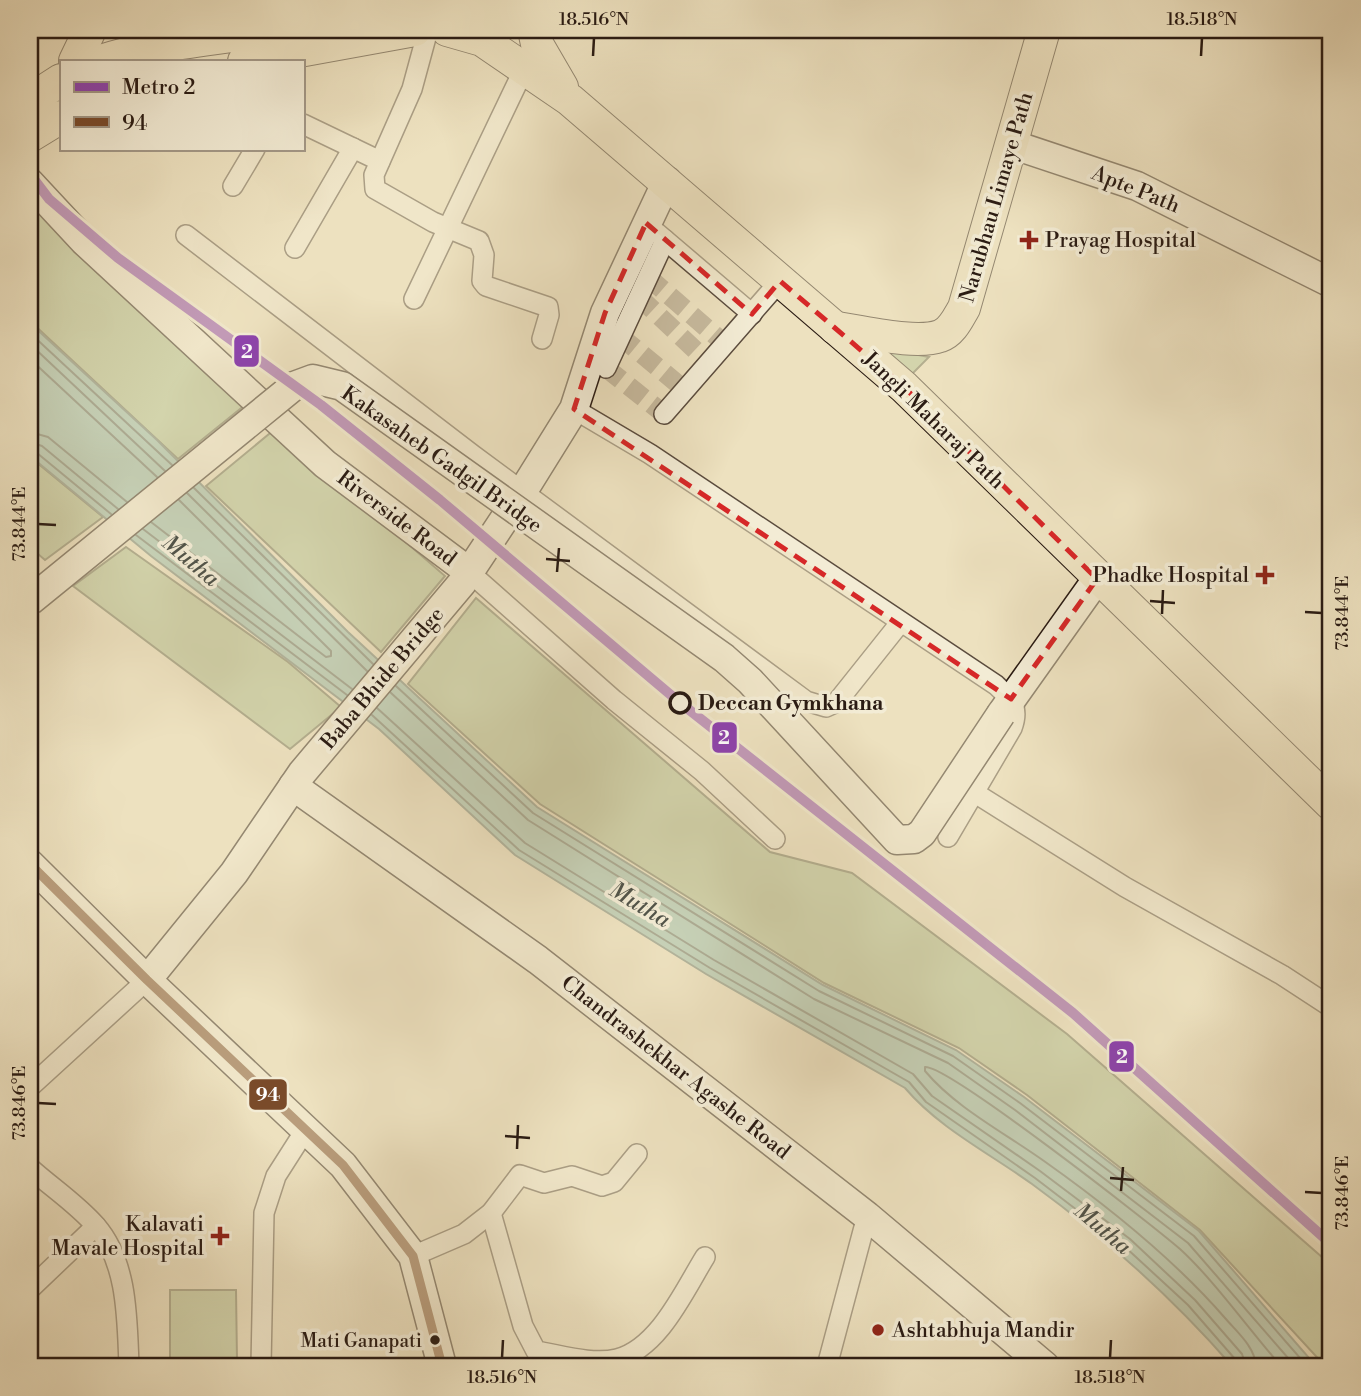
<svg xmlns="http://www.w3.org/2000/svg" width="1361" height="1396" viewBox="0 0 1361 1396" font-family="'Libre Bodoni',serif">
	<style>
		.green { fill: #b4c495; stroke: #6f7054; stroke-width: 2 }
		.water { fill: #99beaf; stroke: #6d7d71; stroke-width: 2 }
		.lines { fill: none; stroke-linecap: round; stroke-linejoin: round }
		.shore { stroke: #626c61; stroke-width: 2 }
		.street-tunnel { stroke: #c6b99d; stroke-width: 19; stroke-dasharray: 19 10; stroke-linecap: butt }
		.street-casing { stroke: #5b4c3e; stroke-width: 22 }
		.secondary-casing { stroke: #2a1b13; stroke-width: 31 }
		.primary-casing { stroke: #2a1b13; stroke-width: 34 }
		.street { stroke: #f3ecd5; stroke-width: 19 }
		.secondary { stroke: #f3ecd5; stroke-width: 28 }
		.primary { stroke: #ede1bf; stroke-width: 32 }
		.secondary-bridge-casing { stroke: #2a1b13; stroke-width: 31; stroke-linecap: butt }
		.secondary-bridge { stroke: #f3ecd5; stroke-width: 28 }
		.bus-1-casing { stroke: #f3ecd5; stroke-width: 14 }
		.bus-1 { stroke: #7a4b2a; stroke-width: 9 }
		.metro-1-casing { stroke: #f3ecd5; stroke-width: 16 }
		.metro-1 { stroke: #8e44ad; stroke-width: 10 }
		.marked { fill: none; stroke: #d62828; stroke-width: 5; stroke-dasharray: 14 9; stroke-linejoin: round }
		.ticks { fill: none; stroke: #2a1b13; stroke-width: 2.5 }
		.poi-dot { fill: #8f2418; stroke: #f3ecd5; stroke-width: 2.5 }
		.stop-dot { fill: #f3ecd5; stroke: #2a1b13; stroke-width: 3.5 }
		.bus-dot { fill: #2a1b13; stroke: #f3ecd5; stroke-width: 2.5 }
		.labels { text-anchor: middle; stroke-width: 7; stroke-linejoin: round; paint-order: stroke }
		.bus-label { font-size: 19px; fill: #2a1b13; stroke: #f3ecd5; text-anchor: end }
		.street-label { font-size: 21px; fill: #2a1b13; stroke: #f3ecd5 }
		.poi-label { font-size: 21px; fill: #2a1b13; stroke: #f3ecd5; text-anchor: start }
		.stop-label { font-size: 21px; font-weight: bold; fill: #2a1b13; stroke: #f3ecd5; text-anchor: start }
		.water-label { font-size: 23px; font-style: italic; fill: #51544a; stroke: #f3ecd5 }
		.line-badge { stroke: #f3ecd5; stroke-width: 2.5 }
		.badge-label { font-size: 19px; text-anchor: middle; font-weight: bold; fill: #fff }
		.neatline { fill: none; stroke: #2a1b13; stroke-width: 2.5 }
		.ticks-label { font-size: 18px; text-anchor: middle; fill: #2a1b13 }
	</style>
	<rect width="100%" height="100%" fill="#ede1bf"/>
	<filter id="stains"><feTurbulence type="fractalNoise" baseFrequency=".00286" numOctaves="4"/><feColorMatrix values="0 0 0 0 .2 0 0 0 0 .09 0 0 0 0 .02 0 0 0 .5 -.17"/></filter>
	<radialGradient id="worn" r=".72"><stop offset=".6" stop-color="#630" stop-opacity="0"/><stop offset="1" stop-color="#630" stop-opacity=".3"/></radialGradient>
	<g class="green">
		<path d="M30,204l215,201 -67,54 -148,-138z"/>
		<path d="M881,348l48,9 -20,20z"/>
		<path d="M275,429l170,147 -64,76 -175,-166z"/>
		<path d="M30,457l73,60 -58,43 -15,-13z"/>
		<path d="M126,547l162,115 53,45 -51,42 -217,-163z"/>
		<path d="M476,598l294,254 82,21 215,161 264,231v101h-6l-125,-136 -173,-135 -68,-47 -135,-65 -284,-179 -132,-120z"/>
		<path d="M170,1290h66l1,71h-67z"/>
	</g>
	<path class="water" d="M30,323l127,117 191,192 189,175 286,178 133,65 68,47 175,134 117,135h-84c-60,-69 -126,-128 -200,-182 -43,-31 -93,-56 -127,-96l-199,-114 -191,-119 -136,-126 -228,-173 -121,-100z"/>
	<g class="lines">
		<g class="shore">
			<path d="M30,333l142,132"/>
			<path d="M30,344l135,127"/>
			<path d="M30,359l127,118"/>
			<path d="M30,432l18,5 79,65"/>
			<path d="M30,442l12,4 76,63"/>
			<path d="M30,451l7,2 74,61"/>
			<path d="M194,488l179,176"/>
			<path d="M187,493l180,178"/>
			<path d="M151,522l154,119 21,16 5,-1v-5l-152,-151"/>
			<path d="M143,529l209,160"/>
			<path d="M136,535l211,160"/>
			<path d="M396,686l137,127 286,178 134,65 67,47 174,133 113,130"/>
			<path d="M390,692l138,128 286,179 134,64 67,47 173,133 107,123"/>
			<path d="M377,708l148,135 189,117 199,114 19,22 108,75 90,68 65,61 47,54 4,12"/>
			<path d="M372,715l147,135 191,118 199,114 17,20 109,76 89,68 64,59 47,54 2,7"/>
			<path d="M1256,1366c-1,-19 -19,-34 -31,-48 -52,-60 -116,-111 -181,-157 -39,-28 -88,-53 -119,-90v-4c23,-2 226,157 255,182 34,31 70,82 101,117"/>
		</g>
		<g class="street-tunnel">
			<path d="M648,277l77,67"/>
			<path d="M639,297l70,66"/>
			<path d="M620,336l65,54"/>
			<path d="M606,368l58,46"/>
		</g>
		<g class="street-casing">
			<g id="street">
				<path d="M428,30l-16,59 -38,86 1,14 58,33 46,19 5,14 -2,26 4,5 62,21 1,8 -7,24"/>
				<path d="M303,124l77,37"/>
				<path d="M233,186l22,-37"/>
				<path d="M657,233l95,81"/>
				<path d="M186,235l287,220 333,246 20,6 11,-5 63,-79"/>
				<path d="M295,248l58,-100"/>
				<path d="M414,299l111,-232"/>
				<path d="M606,368l59,-128"/>
				<path d="M574,409l76,45 346,231c15,14 24,22 16,43l-64,109"/>
				<path d="M664,414l116,-133"/>
				<path d="M468,571l146,129 88,71 73,68"/>
				<path d="M975,793l150,94 157,88 49,32"/>
				<path d="M30,1087l117,-107"/>
				<path d="M30,1168c21,19 47,36 66,58 32,37 31,93 33,140"/>
				<path d="M491,1213l32,113 13,25c25,4 56,14 81,8 42,-11 67,-68 88,-102"/>
				<path d="M413,1256l51,-22 27,-21 29,-38 24,8 28,-7 30,10 12,-4 23,-28"/>
				<path d="M30,1289l66,-63"/>
				<path d="M261,1366l3,-153 12,-37 30,-47"/>
				<path d="M827,1366l40,-150"/>
			</g>
		</g>
		<g class="secondary-casing">
			<g id="secondary">
				<path d="M1011,144l126,42 194,97"/>
				<path d="M30,183l54,58 241,223 143,107"/>
				<path d="M1001,714l96,-135"/>
				<path d="M293,786l245,174 329,256 178,150"/>
				<path d="M30,864l117,116 196,185 70,91 29,110"/>
				<path d="M147,980l87,-107 68,-100 160,-190 61,-92 51,-82 31,-96 62,-132"/>
			</g>
		</g>
		<g class="primary-casing">
			<g id="primary">
				<path d="M447,30l35,10 88,60 334,287 427,417"/>
				<path d="M534,30l3,14 25,43"/>
				<path d="M75,61l15,-31"/>
				<path d="M101,61c55,-18 113,-21 169,-31"/>
				<path d="M244,61l171,-31"/>
				<path d="M30,100l31,-20"/>
				<path d="M30,136l31,-19"/>
				<path d="M835,328c27,3 80,17 105,8 12,-4 18,-18 24,-28l80,-278"/>
			</g>
		</g>
		<use href="#street" class="street"/>
		<use href="#secondary" class="secondary"/>
		<use href="#primary" class="primary"/>
		<g class="secondary-bridge-casing">
			<path id="secondary-bridge" d="M30,601l264,-215 19,-7 29,7 382,272 26,23 147,159 17,-1 8,-6 79,-119"/>
		</g>
		<use href="#secondary-bridge" class="secondary-bridge"/>
		<g class="bus-1-casing">
			<path id="bus-1" d="M30,864l117,116 196,185 70,91 29,110"/>
		</g>
		<use href="#bus-1" class="bus-1"/>
		<g class="metro-1-casing">
			<path id="metro-1" d="M30,174l19,25 69,59 203,147 119,95 238,201 395,312 258,231"/>
		</g>
		<use href="#metro-1" class="metro-1"/>
	</g>
	<path d="M0 0H1361V1396H0ZM646,223l106,91 28,-33 124,106 193,192 -86,120 -437,-290 31,-96z" fill="#ede1bf" fill-opacity=".55" fill-rule="evenodd"/>
	<path class="marked" d="M646,223l106,91 28,-33 124,106 193,192 -86,120 -437,-290 31,-96z"/>
	<path class="ticks" d="M593,56l1,-18M1201,56l1,-18M38,524l18,1M546,559l24,2M557,572l2,-24M1150,601l25,2M1305,612l17,1M1162,614l1,-24M38,1103l18,1M505,1136l25,2M517,1149l1,-24M1110,1178l24,2M1121,1191l2,-24M1305,1192l17,1M502,1358l1,-18M1110,1358l1,-18"/>
	<g class="poi-dot">
		<path d="M1025.5 229.5h7v7h7v7h-7v7h-7v-7h-7v-7h7z"/>
		<path d="M1261.5 564.5h7v7h7v7h-7v7h-7v-7h-7v-7h7z"/>
		<path d="M216.5 1225.5h7v7h7v7h-7v7h-7v-7h-7v-7h7z"/>
		<circle cx="878" cy="1330" r="7"/>
	</g>
	<circle class="stop-dot" cx="680" cy="703" r="10"/>
	<circle class="bus-dot" cx="435" cy="1340" r="6"/>
	<g class="labels">
		<g class="bus-label">
			<text x="422" y="1347">Mati Ganapati</text>
		</g>
		<g class="street-label">
			<text transform="translate(1136 189) rotate(22)" y="7">Apte Path</text>
			<text transform="translate(996 197) rotate(-74)" y="7">Narubhau Limaye Path</text>
			<text transform="translate(934 420) rotate(44)" y="7">Jangli Maharaj Path</text>
			<text transform="translate(442 459) rotate(35)" y="7">Kakasaheb Gadgil Bridge</text>
			<text transform="translate(397 518) rotate(37)" y="7">Riverside Road</text>
			<text transform="translate(382 678) rotate(-50)" y="7">Baba Bhide Bridge</text>
			<text transform="translate(676 1067) rotate(38)" y="7">Chandrashekhar Agashe Road</text>
		</g>
		<g class="poi-label">
			<text x="1045" y="247">Prayag Hospital</text>
			<text x="1249" y="582" text-anchor="end">Phadke Hospital</text>
			<text x="204" y="1231" text-anchor="end">Kalavati<tspan x="204" dy="24">Mavale Hospital</tspan></text>
			<text x="892" y="1337">Ashtabhuja Mandir</text>
		</g>
		<g class="stop-label">
			<text x="698" y="710">Deccan Gymkhana</text>
		</g>
		<g class="water-label">
			<text transform="translate(191 560) rotate(40)" y="8">Mutha</text>
			<text transform="translate(640 904) rotate(31)" y="8">Mutha</text>
			<text transform="translate(1103 1228) rotate(40)" y="8">Mutha</text>
		</g>
	</g>
	<g class="line-badge">
		<rect x="233" y="334" width="27" height="34" rx="7" fill="#8e44ad"/>
		<rect x="711" y="721" width="27" height="33" rx="7" fill="#8e44ad"/>
		<rect x="1108" y="1040" width="27" height="33" rx="7" fill="#8e44ad"/>
		<rect x="248" y="1078" width="40" height="33" rx="7" fill="#7a4b2a"/>
	</g>
	<g class="badge-label">
		<text x="247" y="358">2</text>
		<text x="724" y="744">2</text>
		<text x="1122" y="1063">2</text>
		<text x="268" y="1101">94</text>
	</g>
	<rect width="1361" height="1396" fill="none" stroke="#ede1bf" stroke-width="77"/>
	<rect x="60" y="60" width="245" height="91" fill="#f3ecd5" stroke="#a39887" stroke-width="2"/>
	<rect x="74" y="82" width="35" height="10" fill="#8e44ad" stroke="#a39887" stroke-width="2"/>
	<text x="122" y="94" font-size="21" fill="#2a1b13">Metro 2</text>
	<rect x="74" y="117" width="35" height="10" fill="#7a4b2a" stroke="#a39887" stroke-width="2"/>
	<text x="122" y="130" font-size="21" fill="#2a1b13">94</text>
	<rect x="38" y="38" width="1284" height="1320" class="neatline"/>
	<g class="ticks-label">
		<text x="594" y="25">18.516°N</text>
		<text x="1202" y="25">18.518°N</text>
		<text transform="translate(19 524) rotate(-90)" y="6">73.844°E</text>
		<text transform="translate(1342 613) rotate(-90)" y="6">73.844°E</text>
		<text transform="translate(19 1103) rotate(-90)" y="6">73.846°E</text>
		<text transform="translate(1342 1193) rotate(-90)" y="6">73.846°E</text>
		<text x="502" y="1383">18.516°N</text>
		<text x="1110" y="1383">18.518°N</text>
	</g>
	<rect width="100%" height="100%" filter="url(#stains)"/>
	<rect width="100%" height="100%" fill="url(#worn)"/>
</svg>
